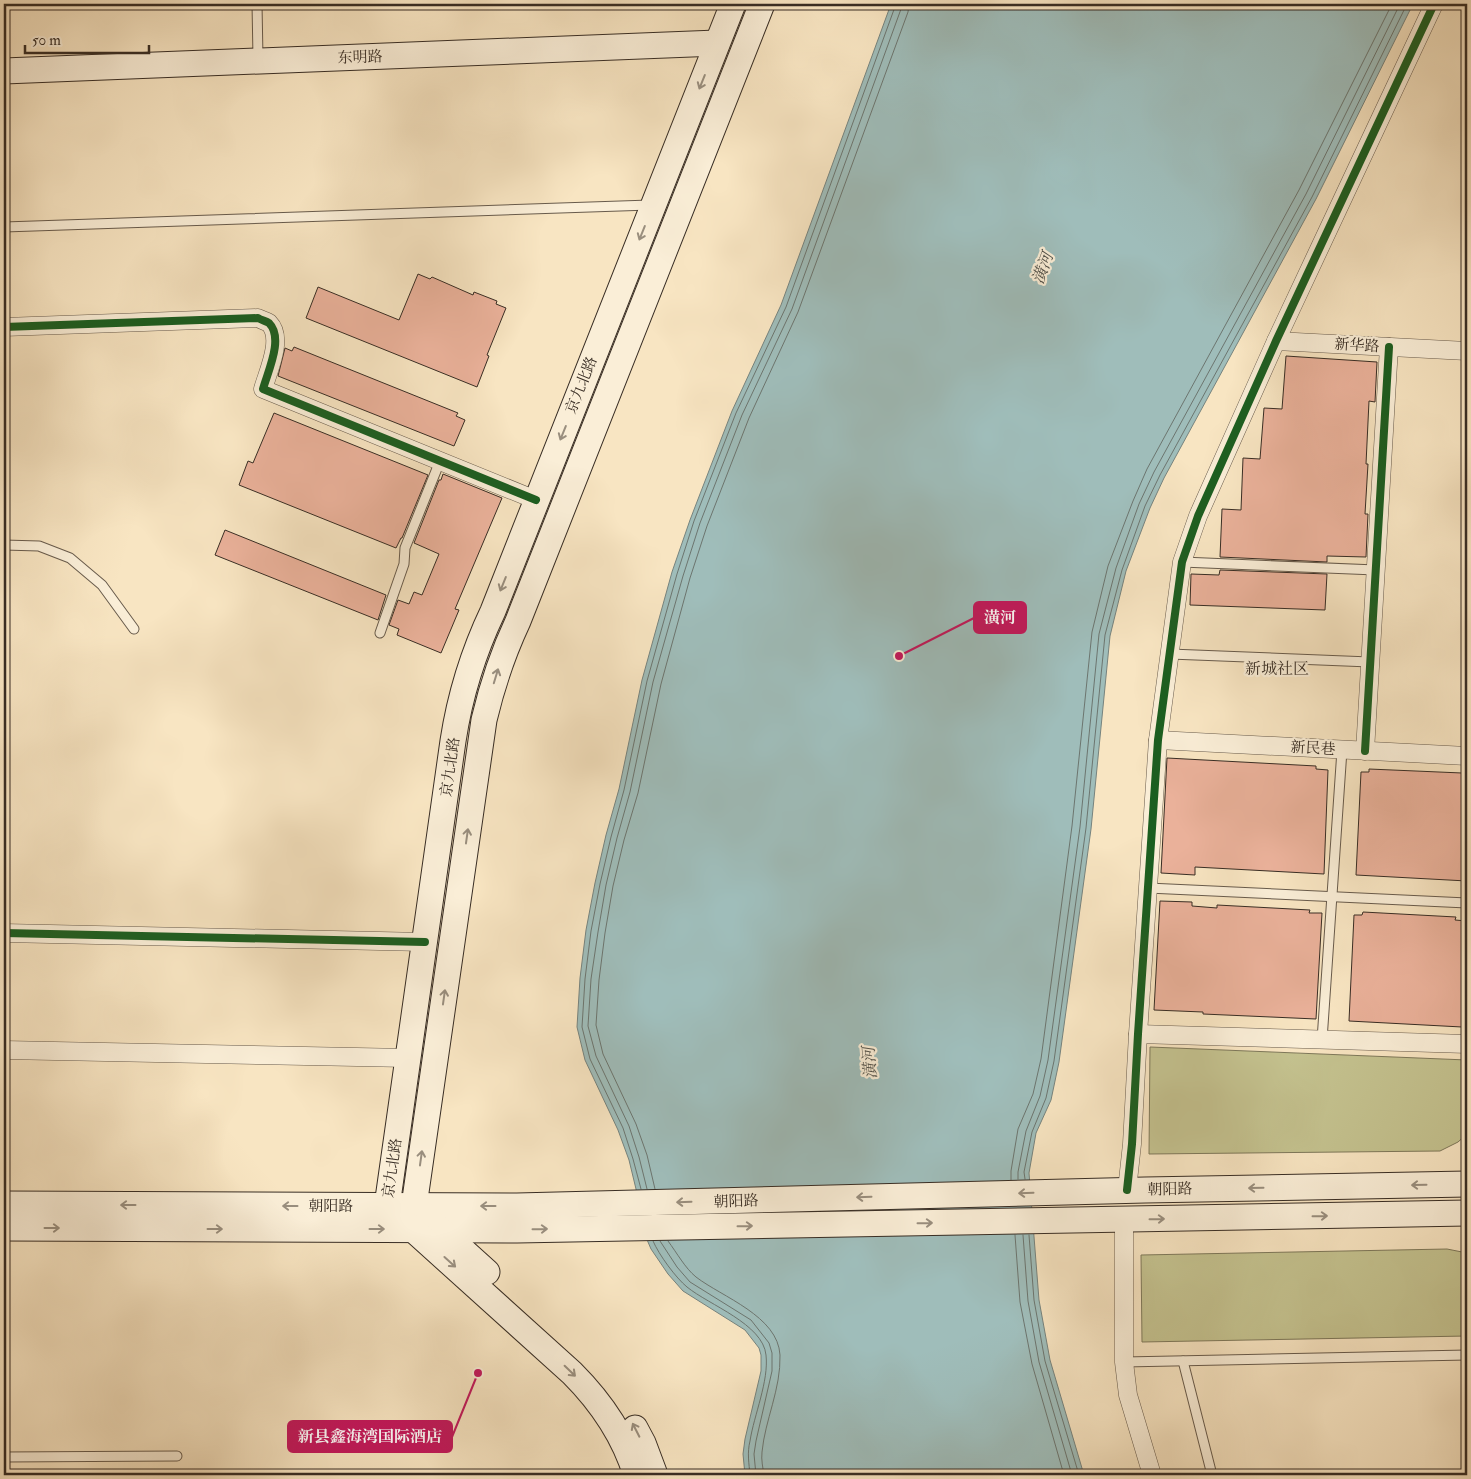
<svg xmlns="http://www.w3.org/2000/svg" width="1471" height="1479" viewBox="0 0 1471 1479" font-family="'IM FELL Double Pica','Noto Serif SC',serif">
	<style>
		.green { fill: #c4c28f; stroke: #7e785a }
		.water { fill: #9fbdba; stroke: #76837e }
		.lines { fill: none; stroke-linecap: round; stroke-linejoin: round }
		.shore { stroke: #6c756f; stroke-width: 1 }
		.building { fill: #eab19a; stroke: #382d24 }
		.service-casing { stroke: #685b4c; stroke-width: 11 }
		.minor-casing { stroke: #685b4c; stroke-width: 19 }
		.secondary-casing { stroke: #382d24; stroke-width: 27 }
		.service { stroke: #faeed7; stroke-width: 9 }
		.minor { stroke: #faeed7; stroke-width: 18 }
		.secondary { stroke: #faeed7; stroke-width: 25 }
		.cycleway-casing { stroke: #faeed7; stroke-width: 11 }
		.cycleway { stroke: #1b5e20; stroke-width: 8 }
		.oneway { stroke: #998e7e }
		.labels { text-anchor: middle; stroke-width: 4.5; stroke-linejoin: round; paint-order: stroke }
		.street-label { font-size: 15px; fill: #382d24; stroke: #faeed7 }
		.water-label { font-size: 16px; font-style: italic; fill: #52514a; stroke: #faeed7 }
		.neighbourhood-label { font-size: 16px; fill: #382d24; stroke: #faeed7 }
		.leader { fill: none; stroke: #c2185b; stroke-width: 2 }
		.callout-dot { fill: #c2185b; stroke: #faeed7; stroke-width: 2 }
		.callout { fill: #c2185b; stroke: #c2185b; stroke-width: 2 }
		.callout-label { font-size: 16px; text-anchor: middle; font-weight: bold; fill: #fff }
	</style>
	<rect width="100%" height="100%" fill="#f8e5c2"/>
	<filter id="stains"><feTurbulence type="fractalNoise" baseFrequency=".004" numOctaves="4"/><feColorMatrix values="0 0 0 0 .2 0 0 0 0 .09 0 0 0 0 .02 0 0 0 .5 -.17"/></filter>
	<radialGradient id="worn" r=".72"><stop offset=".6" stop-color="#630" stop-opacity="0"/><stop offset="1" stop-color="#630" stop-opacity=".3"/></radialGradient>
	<g class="green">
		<path d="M1150,1047l317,13v74l-9,8 -18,9 -291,3z"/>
		<path d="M1447,1249l20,4v83l-325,6 -1,-87z"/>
	</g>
	<path class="water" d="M891,4h522l-97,195 -152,279 -14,30 -24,63 -16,65 -19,193 -32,233 -8,38 -15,33 -7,40 10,127 11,60 34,115h-339l-2,-21 2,-15 16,-68v-16l-2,-7 -14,-18 -62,-39 -15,-17 -17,-25 -9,-21 -6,-39 -7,-29 -11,-30 -33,-70 -8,-33 3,-49 6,-48 9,-47 11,-48 13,-46 23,-109 30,-108 18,-52 42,-109 49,-106z"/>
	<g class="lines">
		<g class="shore">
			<path d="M1018,1179v-7l8,-41 14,-35 8,-36 32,-233 19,-193 17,-66 23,-64 15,-32 152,-278 94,-190"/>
			<path d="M1025,1179l-1,-7 8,-40 14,-34 8,-37 32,-233 19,-193 17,-65 23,-64 15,-31 152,-278 95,-193"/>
			<path d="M1011,1180v-9l7,-42 15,-35 8,-35 31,-233 20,-194 16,-66 25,-65 14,-32 152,-279 93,-186"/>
			<path d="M641,1189l-8,-30 -10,-31 -33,-69 -8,-32 3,-48 6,-48 9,-47 11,-47 13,-47 23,-109 30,-107 17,-53 42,-108 50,-106 110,-303"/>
			<path d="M647,1189l-8,-32 -10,-31 -33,-70 -8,-30 3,-47 7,-47 8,-47 11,-47 13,-46 23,-110 30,-106 17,-53 42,-108 50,-106 109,-300 1,-5"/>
			<path d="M655,1189l-8,-34 -11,-31 -33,-70 -7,-29 3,-45 6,-47 8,-47 11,-46 14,-47 23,-109 29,-106 17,-52 42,-108 49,-106 110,-300 1,-8"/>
			<path d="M1015,1235l5,67 12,62 32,111"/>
			<path d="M1023,1235l5,66 11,61 33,113"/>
			<path d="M1029,1235l5,65 11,61 34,114"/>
			<path d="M653,1241c6,14 23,37 34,46 22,18 76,37 79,68 3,26 -12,60 -16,86 -3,12 -1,22 0,34"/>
			<path d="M660,1241l17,26 13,15 61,38 18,23 3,10v18l-16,70 -2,13 2,21"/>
			<path d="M668,1241c9,12 17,27 28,36 26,20 82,39 84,78 1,34 -15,65 -18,97 -1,8 1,16 2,23"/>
		</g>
	</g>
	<g class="building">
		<path d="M418,274l12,5 2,-2 41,18 1,-3 23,9 -1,3 10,4 -19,47 2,1 -12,31 -171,-69 12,-31 81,33z"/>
		<path d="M294,347l164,66 -2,3 9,4 -11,26 -176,-70 7,-28 7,3z"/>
		<path d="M1286,356l91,6 -2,40 -6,-1 -3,63h2l-3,50h3l-2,43 -39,-1v6l-107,-5 2,-48 19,1 2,-52 17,1 4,-51 18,1z"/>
		<path d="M274,413l154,62 -26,63h-1l-5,10 -157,-63 9,-24 5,2z"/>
		<path d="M443,474l59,24 -47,111 4,1 -18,43 -44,-18 2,-6 -10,-4 9,-25 11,4 5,-12 8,3 17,-41 -25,-11 25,-63h2z"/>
		<path d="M225,530l161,65 -8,25 -163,-65z"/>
		<path d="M1220,570l107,4 -2,36 -135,-5 1,-31 28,1z"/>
		<path d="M1167,758l149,8v3l12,1 -4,104 -129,-7v8l-34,-2z"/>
		<path d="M1369,769l93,4v3l5,1v104l-111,-6 5,-103h8z"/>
		<path d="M1160,901l32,1v4l25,2v-3l93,5 -1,3h13l-6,106 -113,-5v-2l-49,-2z"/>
		<path d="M1363,912l93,5 -1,3 12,1 -5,106 -113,-6 5,-106h8z"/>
	</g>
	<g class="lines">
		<g class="service-casing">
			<g id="service">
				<path d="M257,4l1,54"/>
				<path d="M4,227l646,-22"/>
				<path d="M4,545l35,1 31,12 32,27 32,44"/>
				<path d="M1182,562l194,8"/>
				<path d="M380,633l24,-69 1,-16 35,-87"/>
				<path d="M1170,654l200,8"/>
				<path d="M1148,888l319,15"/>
				<path d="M1322,1040l20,-290"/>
				<path d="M1183,1361l29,114"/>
				<path d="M1124,1362l343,-7"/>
				<path d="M4,1457l173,-1"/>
			</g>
		</g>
		<g class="minor-casing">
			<g id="minor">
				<path d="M4,327l254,-9c3,2 8,3 11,5 15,15 -1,48 -6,66l273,111"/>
				<path d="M1276,341l191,10"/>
				<path d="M1158,740l309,16"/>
				<path d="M1365,751l24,-404"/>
				<path d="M4,933l421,9"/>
				<path d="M1138,1034l329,10"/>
				<path d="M4,1050l404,8"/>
				<path d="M1127,1190l5,-46 6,-110 20,-294 24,-178 16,-46 78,-175 158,-337"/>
				<path d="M1124,1219v143l4,33 24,80"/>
			</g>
		</g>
		<g class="secondary-casing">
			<g id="secondary">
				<path d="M4,71l713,-28"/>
				<path d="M4,1204l513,2 628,-16 322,-6"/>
				<path d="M4,1228l513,2 950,-17"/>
				<path d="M487,1272l-73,-66 70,-486c8,-34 19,-67 34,-99l244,-617"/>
				<path d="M635,1428l8,15 12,32"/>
				<path d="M636,1475c-12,-39 -35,-73 -64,-102l-185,-167 66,-465c7,-46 20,-88 40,-130l240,-607"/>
			</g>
		</g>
		<use href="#service" class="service"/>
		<use href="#minor" class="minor"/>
		<use href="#secondary" class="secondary"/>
		<g class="cycleway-casing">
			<g id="cycleway">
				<path d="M4,327l254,-9c3,2 8,3 11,5 15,15 -1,48 -6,66l273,111"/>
				<path d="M1365,751l24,-404"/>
				<path d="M4,933l421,9"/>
				<path d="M1127,1190l5,-46 6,-110 20,-294 24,-178 16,-46 78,-175 158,-337"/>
			</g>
		</g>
		<use href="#cycleway" class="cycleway"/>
	</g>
	<defs><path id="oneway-shaft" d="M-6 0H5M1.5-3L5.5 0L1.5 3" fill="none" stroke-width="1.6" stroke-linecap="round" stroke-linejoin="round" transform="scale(1.25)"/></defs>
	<g class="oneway">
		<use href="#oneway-shaft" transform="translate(702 82) rotate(112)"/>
		<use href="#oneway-shaft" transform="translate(642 233) rotate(112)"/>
		<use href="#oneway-shaft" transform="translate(563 433) rotate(112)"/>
		<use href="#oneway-shaft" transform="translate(503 584) rotate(112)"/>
		<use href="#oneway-shaft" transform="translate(496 676) rotate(-73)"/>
		<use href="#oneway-shaft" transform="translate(467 836) rotate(-82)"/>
		<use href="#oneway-shaft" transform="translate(444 997) rotate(-82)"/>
		<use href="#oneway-shaft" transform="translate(421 1158) rotate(-82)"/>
		<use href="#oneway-shaft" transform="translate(1419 1185) rotate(179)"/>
		<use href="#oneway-shaft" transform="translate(1256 1188) rotate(179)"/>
		<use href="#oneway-shaft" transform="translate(1026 1193) rotate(178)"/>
		<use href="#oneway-shaft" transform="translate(864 1197) rotate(178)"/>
		<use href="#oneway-shaft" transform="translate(684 1202) rotate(178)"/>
		<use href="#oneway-shaft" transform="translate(128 1205) rotate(-180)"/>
		<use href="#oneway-shaft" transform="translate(290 1206) rotate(-180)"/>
		<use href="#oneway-shaft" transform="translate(488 1206) rotate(-180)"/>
		<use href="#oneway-shaft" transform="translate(1320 1216) rotate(-1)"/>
		<use href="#oneway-shaft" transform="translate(1157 1219) rotate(-1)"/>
		<use href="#oneway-shaft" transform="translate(925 1223) rotate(-1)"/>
		<use href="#oneway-shaft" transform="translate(745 1226) rotate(-1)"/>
		<use href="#oneway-shaft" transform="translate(52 1228)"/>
		<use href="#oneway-shaft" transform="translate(215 1229)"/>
		<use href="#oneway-shaft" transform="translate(377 1229)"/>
		<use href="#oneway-shaft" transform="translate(540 1229) rotate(-1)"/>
		<use href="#oneway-shaft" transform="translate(450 1262) rotate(42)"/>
		<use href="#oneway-shaft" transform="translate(570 1371) rotate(44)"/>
		<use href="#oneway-shaft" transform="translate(636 1430) rotate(-117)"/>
	</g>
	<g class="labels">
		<g class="street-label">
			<text transform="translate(360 57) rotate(-2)" y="5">东明路</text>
			<text transform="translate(1357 345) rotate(3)" y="5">新华路</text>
			<text transform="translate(581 385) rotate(-68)" y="5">京九北路</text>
			<text transform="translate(1313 748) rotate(3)" y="5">新民巷</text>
			<text transform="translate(450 767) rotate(-82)" y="5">京九北路</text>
			<text transform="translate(392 1168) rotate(-82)" y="5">京九北路</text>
			<text transform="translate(1170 1189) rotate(-1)" y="5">朝阳路</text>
			<text transform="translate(736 1201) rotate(-2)" y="5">朝阳路</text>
			<text x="331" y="1211">朝阳路</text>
		</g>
		<g class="water-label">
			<text transform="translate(1042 268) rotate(-70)" y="6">潢河</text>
			<text transform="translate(869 1063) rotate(-95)" y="6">潢河</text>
		</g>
		<g class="neighbourhood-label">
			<text x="1277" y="674">新城社区</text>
		</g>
	</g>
	<path class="leader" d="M899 656L974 618M478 1373L452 1437"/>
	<g class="callout-dot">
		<circle cx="899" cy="656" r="5"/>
		<circle cx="478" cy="1373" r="5"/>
	</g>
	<g class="callout">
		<rect x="974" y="602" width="52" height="31" rx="5"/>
		<rect x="288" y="1421" width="164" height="31" rx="5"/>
	</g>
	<g class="callout-label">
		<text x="1000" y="623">潢河</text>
		<text x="370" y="1442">新县鑫海湾国际酒店</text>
	</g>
	<rect width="1471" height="1479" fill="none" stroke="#f8e5c2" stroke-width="20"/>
	<rect x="5" y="5" width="1461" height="1469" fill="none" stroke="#382d24" stroke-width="2.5"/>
	<rect x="10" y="10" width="1451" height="1459" fill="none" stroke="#382d24"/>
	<path d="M25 45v8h124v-8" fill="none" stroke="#382d24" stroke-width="2.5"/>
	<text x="32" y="45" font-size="15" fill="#382d24" stroke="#faeed7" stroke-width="4" paint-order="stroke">50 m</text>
	<rect width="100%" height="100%" filter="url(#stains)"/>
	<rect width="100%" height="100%" fill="url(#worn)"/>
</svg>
